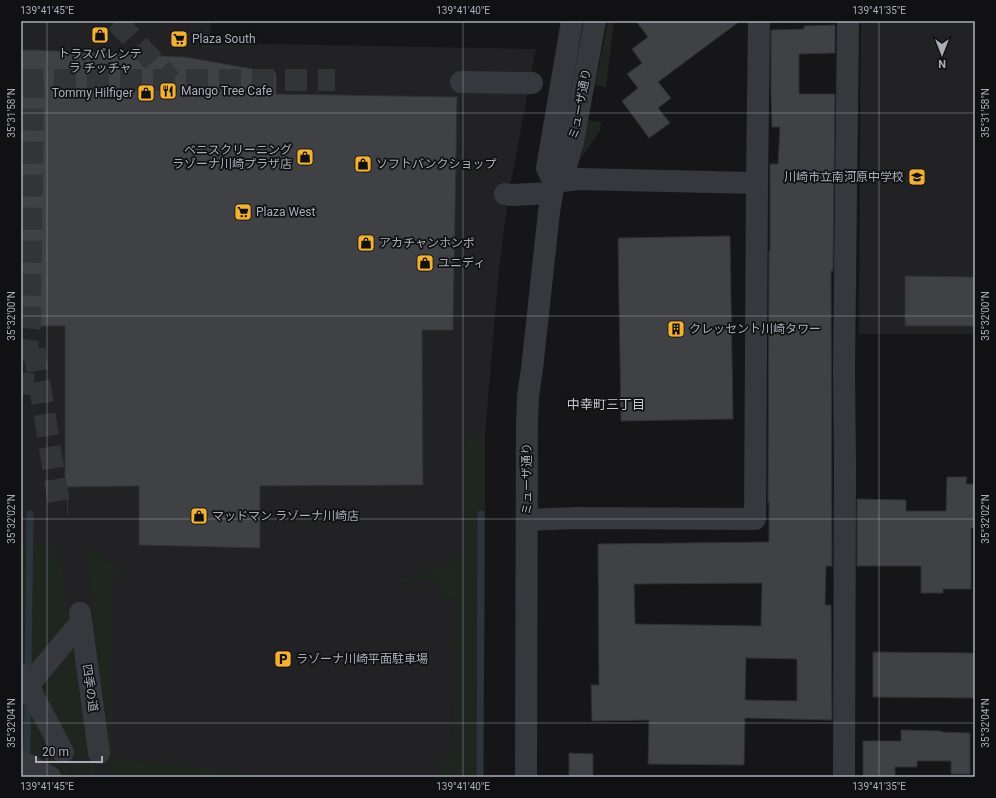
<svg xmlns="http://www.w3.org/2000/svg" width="996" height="798" viewBox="0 0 996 798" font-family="Roboto,'Noto Sans JP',sans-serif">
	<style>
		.built { fill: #222225 }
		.green { fill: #1e261f }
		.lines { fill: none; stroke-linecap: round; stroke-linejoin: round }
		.stream { stroke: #2c353c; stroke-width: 7 }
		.building { fill: #404145; stroke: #303034; fill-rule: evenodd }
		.minor-tunnel { stroke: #333438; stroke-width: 22; stroke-dasharray: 22 11; stroke-linecap: butt }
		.minor { stroke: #37383d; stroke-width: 22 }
		.ticks { fill: none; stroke: #a8adb8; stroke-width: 1; stroke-opacity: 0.45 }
		.labels { text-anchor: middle; stroke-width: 3.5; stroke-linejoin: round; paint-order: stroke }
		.poi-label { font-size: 12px; fill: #a8adb8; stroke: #111113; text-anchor: start }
		.street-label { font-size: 12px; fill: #a8adb8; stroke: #111113 }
		.neighbourhood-label { font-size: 13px; fill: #c9ccd4; stroke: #111113 }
		.neatline { fill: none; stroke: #a8adb8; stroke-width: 1.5 }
		.ticks-label { font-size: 10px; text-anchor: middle; fill: #a8adb8 }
	</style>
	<rect width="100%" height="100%" fill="#161618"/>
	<g class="built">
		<path d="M21,21h189l1,22 325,6 -28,149 -9,71 -14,165 -2,343h-462z"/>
		<path d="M861,21h114v313h-116z"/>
	</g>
	<g class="green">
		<path d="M608,21h6l-8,66 -11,-2z"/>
		<path d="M588,120l13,2 -1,9 -19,27z"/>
		<path d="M485,434v158l-2,185h-44v-20h14l3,-158 -15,-1 -1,-17h-52l61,-17 9,-6 5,-9 2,-111 3,-3z"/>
		<path d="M84,543l45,35h-17v180l146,17 -2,2h-145l-5,-24 -18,-130 6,-2z"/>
		<path d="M21,544l38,1 11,77 -42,52 -7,-14z"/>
		<path d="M74,643l22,134h-6l-52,-91z"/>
		<path d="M28,700l42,77h-11l-38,-21v-48z"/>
	</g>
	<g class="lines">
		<g class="stream">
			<path d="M28,673l2,-159"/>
			<path d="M26,777l2,-77"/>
			<path d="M480,777l1,-263"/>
		</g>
	</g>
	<g class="building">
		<path d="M636,21h104l-82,61 13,16 -13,10 12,15 -21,15 -27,-37 16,-13 -11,-14 15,-11 -10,-14 16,-12z"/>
		<path d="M835,25v28l-36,1v40h36l-2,177h-2l1,295h-6l-1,39h6l1,115 -87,-2 -1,47 -96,-1 1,-44 -57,1 -1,-36h8l-1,-141 171,-2v-40h-1l1,-251h1v-87h8l2,-37h-8l-1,-36v-61l33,-1v-3zM762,583l-1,43 -126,-2 -1,-40zM746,658l51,1v42l-52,-1z"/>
		<path d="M21,50h13l151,7 91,16v21l181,3 -4,233h-31l1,155 -163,1v62l-121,-3v-59l-74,1v-161h-44z"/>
		<path d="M730,236l3,183 -112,2 -3,-183z"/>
		<path d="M905,276l70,1v49h-70z"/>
		<path d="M947,477h20l-1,7h9v44h-4v61h-28v4h-22v-27h-64v-67l49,1v11h40z"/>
		<path d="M873,652l102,1v45l-102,-1z"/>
		<path d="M901,730l40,1v1l29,1v41h-19v-13h-34v6h-22v10h-32v-36h38z"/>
		<path d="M569,753l24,1v23h-24z"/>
	</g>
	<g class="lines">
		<g class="minor-tunnel">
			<path d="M116,21l55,59"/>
			<path d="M21,80h314"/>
			<path d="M34,349l25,155h9"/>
			<path d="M21,394l9,-68 3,-246"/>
		</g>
		<g class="minor">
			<path d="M461,82l71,1"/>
			<path d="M554,182l24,-3 179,4"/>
			<path d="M554,182l-7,-14 25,-147"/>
			<path d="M505,194l6,1 41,-2"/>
			<path d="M527,520l48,-2 180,1 2,-336 2,-162"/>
			<path d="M80,613l19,140"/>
			<path d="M22,674l41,78"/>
			<path d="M21,694l60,-72"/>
			<path d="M21,761l29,16"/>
			<path d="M526,777l1,-354 1,-27 4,-27 17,-157 5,-30 12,-15 7,-25 22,-121"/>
			<path d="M844,777l1,-312 -1,-95 4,-349"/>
		</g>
	</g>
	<path class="ticks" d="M47,21v756M463,21v756M879,21v756M21,113h954M21,316h954M21,519h954M21,723h954"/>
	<defs>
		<g id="shop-square" transform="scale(0.9)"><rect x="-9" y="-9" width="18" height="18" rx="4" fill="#f2b134" stroke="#111113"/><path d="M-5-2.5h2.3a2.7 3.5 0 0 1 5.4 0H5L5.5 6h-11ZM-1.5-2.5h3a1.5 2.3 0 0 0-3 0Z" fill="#111"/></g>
		<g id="supermarket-square" transform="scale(0.9)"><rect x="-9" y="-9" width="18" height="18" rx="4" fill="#f2b134" stroke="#111113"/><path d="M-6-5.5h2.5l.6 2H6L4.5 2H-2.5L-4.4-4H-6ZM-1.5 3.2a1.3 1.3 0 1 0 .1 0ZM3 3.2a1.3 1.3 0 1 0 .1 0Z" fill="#111"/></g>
		<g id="restaurant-square" transform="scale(0.9)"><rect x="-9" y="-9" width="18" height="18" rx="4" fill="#f2b134" stroke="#111113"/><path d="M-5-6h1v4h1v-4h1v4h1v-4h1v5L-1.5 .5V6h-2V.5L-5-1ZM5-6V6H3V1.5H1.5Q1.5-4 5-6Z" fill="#111"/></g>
		<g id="school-square" transform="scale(0.9)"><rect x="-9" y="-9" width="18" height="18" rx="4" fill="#f2b134" stroke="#111113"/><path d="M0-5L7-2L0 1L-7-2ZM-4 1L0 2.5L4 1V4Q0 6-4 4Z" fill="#111"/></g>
		<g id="building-square" transform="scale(0.9)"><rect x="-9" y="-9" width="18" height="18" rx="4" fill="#f2b134" stroke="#111113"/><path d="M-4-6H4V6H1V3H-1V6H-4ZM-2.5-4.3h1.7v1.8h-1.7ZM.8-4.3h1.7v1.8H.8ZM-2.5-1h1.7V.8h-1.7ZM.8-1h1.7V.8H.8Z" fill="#111"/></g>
		<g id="parking-square" transform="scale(0.9)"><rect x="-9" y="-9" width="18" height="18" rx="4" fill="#f2b134" stroke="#111113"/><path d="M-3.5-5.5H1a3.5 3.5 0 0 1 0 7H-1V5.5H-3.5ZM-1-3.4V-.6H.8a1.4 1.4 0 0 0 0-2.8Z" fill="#111"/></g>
	</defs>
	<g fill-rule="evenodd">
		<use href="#shop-square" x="100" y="35"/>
		<use href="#supermarket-square" x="179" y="39"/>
		<use href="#restaurant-square" x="168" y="91"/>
		<use href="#shop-square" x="146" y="93"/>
		<use href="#shop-square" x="305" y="157"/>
		<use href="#shop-square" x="363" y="164"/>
		<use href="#school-square" x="917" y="177"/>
		<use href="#supermarket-square" x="243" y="212"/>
		<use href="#shop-square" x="366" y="243"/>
		<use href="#shop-square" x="425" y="263"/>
		<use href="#building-square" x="676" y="329"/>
		<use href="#shop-square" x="199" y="516"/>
		<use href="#parking-square" x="283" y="659"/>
	</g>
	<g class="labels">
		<g class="poi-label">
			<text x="192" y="43">Plaza South</text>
			<text x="100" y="58" text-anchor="middle">トラスパレンテ<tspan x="100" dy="14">ラ チッチャ</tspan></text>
			<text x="181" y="95">Mango Tree Cafe</text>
			<text x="133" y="97" text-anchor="end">Tommy Hilfiger</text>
			<text x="292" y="154" text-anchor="end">ベニスクリーニング<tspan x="292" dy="14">ラゾーナ川崎プラザ店</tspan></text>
			<text x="376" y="168">ソフトバンクショップ</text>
			<text x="904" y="181" text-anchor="end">川崎市立南河原中学校</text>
			<text x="256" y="216">Plaza West</text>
			<text x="379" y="247">アカチャンホンポ</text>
			<text x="438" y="267">ユニディ</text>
			<text x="689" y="333">クレッセント川崎タワー</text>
			<text x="212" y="520">マッドマン ラゾーナ川崎店</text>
			<text x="296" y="663">ラゾーナ川崎平面駐車場</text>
		</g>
		<g class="street-label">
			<text transform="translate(580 104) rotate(-79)" y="4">ミューザ通り</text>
			<text transform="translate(527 479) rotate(-90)" y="4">ミューザ通り</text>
			<text transform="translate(90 688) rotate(82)" y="4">四季の道</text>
		</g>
		<g class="neighbourhood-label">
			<text x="606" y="409">中幸町三丁目</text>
		</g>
	</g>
	<rect width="996" height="798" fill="none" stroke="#111113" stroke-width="44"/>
	<g transform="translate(942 54) rotate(180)" stroke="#111113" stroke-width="3" paint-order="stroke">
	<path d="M0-3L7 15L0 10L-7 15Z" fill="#a8adb8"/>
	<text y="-6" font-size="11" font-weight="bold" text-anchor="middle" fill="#a8adb8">N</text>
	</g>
	<path d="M36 756v6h66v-6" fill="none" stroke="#a8adb8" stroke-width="2"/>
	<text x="42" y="756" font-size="12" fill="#a8adb8" stroke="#111113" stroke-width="3" paint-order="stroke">20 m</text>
	<rect x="22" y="22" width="952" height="754" class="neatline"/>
	<g class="ticks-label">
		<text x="47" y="14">139°41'45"E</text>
		<text x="463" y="14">139°41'40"E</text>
		<text x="879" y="14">139°41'35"E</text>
		<text transform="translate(985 113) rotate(-90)" y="4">35°31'58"N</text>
		<text transform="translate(11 113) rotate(-90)" y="4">35°31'58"N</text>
		<text transform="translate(985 316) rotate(-90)" y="4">35°32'00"N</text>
		<text transform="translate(11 316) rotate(-90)" y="4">35°32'00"N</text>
		<text transform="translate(985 519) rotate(-90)" y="4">35°32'02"N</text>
		<text transform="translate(11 519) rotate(-90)" y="4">35°32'02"N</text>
		<text transform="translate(985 723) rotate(-90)" y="4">35°32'04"N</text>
		<text transform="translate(11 723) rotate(-90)" y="4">35°32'04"N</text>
		<text x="47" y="790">139°41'45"E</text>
		<text x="463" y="790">139°41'40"E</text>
		<text x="879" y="790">139°41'35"E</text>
	</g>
</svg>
